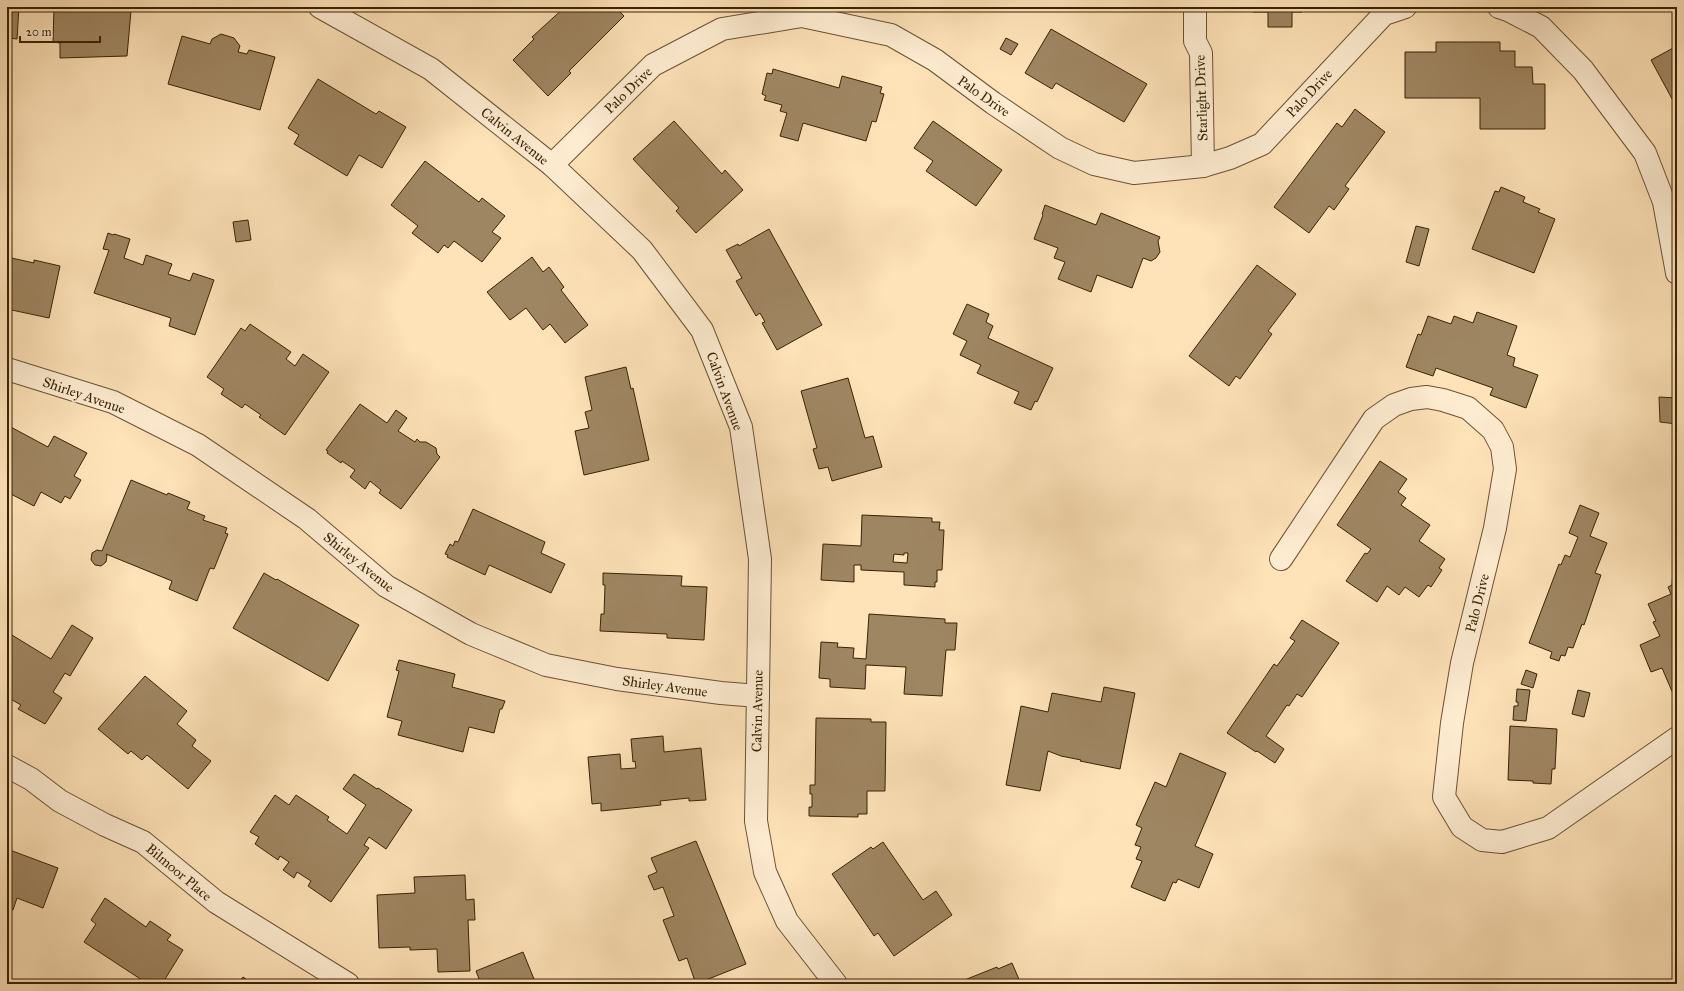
<svg xmlns="http://www.w3.org/2000/svg" width="1684" height="991" viewBox="0 0 1684 991" font-family="'IM FELL Great Primer',serif">
	<style>
		.building { fill: #9f8662; stroke: #392304; fill-rule: evenodd }
		.lines { fill: none; stroke-linecap: round; stroke-linejoin: round }
		.minor-casing { stroke: #6a5331; stroke-width: 24 }
		.minor { stroke: #feecd1; stroke-width: 22 }
		.labels { text-anchor: middle; stroke-width: 4; stroke-linejoin: round; paint-order: stroke }
		.street-label { font-size: 14px; fill: #392304; stroke: #feecd1 }
	</style>
	<rect width="100%" height="100%" fill="#fee2b8"/>
	<filter id="stains"><feTurbulence type="fractalNoise" baseFrequency=".005" numOctaves="4"/><feColorMatrix values="0 0 0 0 .2 0 0 0 0 .09 0 0 0 0 .02 0 0 0 .5 -.17"/></filter>
	<radialGradient id="worn" r=".72"><stop offset=".6" stop-color="#630" stop-opacity="0"/><stop offset="1" stop-color="#630" stop-opacity=".3"/></radialGradient>
	<g class="building">
		<path d="M7,7h12l-2,32 -8,-1 -1,16z"/>
		<path d="M54,7l77,4 -4,45 -67,2v-15l-7,-1z"/>
		<path d="M565,7h50l9,9 -55,55 2,2 -23,23 -35,-36 21,-21 -2,-2z"/>
		<path d="M973,7h10l-2,3z"/>
		<path d="M1253,7h49v5h-10v15h-24v-15h-15z"/>
		<path d="M1051,29l96,55 -23,38 -68,-39 -4,6 -27,-16z"/>
		<path d="M221,34l13,4 6,8 -2,6 9,2 2,-4 26,7 -15,53 -92,-26 14,-48 28,8 2,-5z"/>
		<path d="M1006,38l12,6 -7,11 -11,-6z"/>
		<path d="M1436,42h64v9h15v16h17l1,17h12v45h-65v-31h-75v-46h31z"/>
		<path d="M1675,47l2,3v58l-26,-48z"/>
		<path d="M773,69l66,19 3,-12 40,11 -2,6 4,1 -8,28 -4,-1 -6,20 -63,-18 -5,18 -18,-5 7,-23 -7,-2 2,-6 -18,-5 2,-4 -4,-2 5,-21 5,1z"/>
		<path d="M318,79l58,35 3,-3 27,16 -24,41 -23,-13 -12,21 -53,-32 5,-9 -11,-7z"/>
		<path d="M1355,109l30,23 -40,54 4,3 -15,21 -5,-4 -20,27 -35,-26 63,-84 5,4z"/>
		<path d="M674,121l48,53 3,-4 18,20 -47,43 -20,-22 3,-3 -46,-49z"/>
		<path d="M933,121l69,49 -26,36 -50,-35 7,-10 -19,-13z"/>
		<path d="M425,161l54,41 3,-4 23,18 -13,16 9,6 -19,24 -28,-21 -6,7 -4,-3 -6,8 -26,-20 6,-7 -27,-21z"/>
		<path d="M1501,187l24,10 -2,5 17,7 -2,3 17,7 -21,54 -62,-24 23,-58 4,1z"/>
		<path d="M1045,205l51,20 5,-12 59,24 -2,4 2,11 -4,6 -5,3 -8,-3 -11,30 -35,-13 -6,17 -33,-13 7,-17 -11,-4 4,-10 -24,-9 9,-24 -1,-1z"/>
		<path d="M248,220l3,20 -15,2 -3,-20z"/>
		<path d="M1416,226l13,3 -10,37 -13,-4z"/>
		<path d="M769,229l53,96 -45,25 -15,-27 3,-1 -5,-9 -4,3 -20,-35 6,-3 -16,-28 12,-6 1,2z"/>
		<path d="M108,233l5,2 1,-1 16,5 -6,19 19,7 3,-10 26,9 -4,10 22,7 3,-8 21,7 -19,55 -26,-9 2,-8 -77,-25 15,-43 -6,-1z"/>
		<path d="M7,257l27,6v-3l26,6 -11,52 -42,-9z"/>
		<path d="M532,257l11,15 6,-5 15,20 -3,3 27,35 -23,18 -15,-19 -7,6 -17,-22 -16,12 -23,-28z"/>
		<path d="M1257,265l39,29 -28,37 4,3 -32,45 -4,-3 -7,10 -40,-30z"/>
		<path d="M967,304l22,10 -3,8 7,4 -5,12 65,30 -16,34 -2,-1 -4,9 -17,-7 5,-11 -42,-19 4,-8 -21,-10 7,-14 -14,-7z"/>
		<path d="M1477,312l40,14 -10,29 8,3 -2,8 25,9 -12,33 -36,-13 3,-7 -57,-20 -3,8 -27,-9 12,-33 3,1 7,-19 23,8 3,-8 19,7z"/>
		<path d="M250,324l41,28 -5,7 9,7 8,-12 26,18 -44,63 -26,-18 2,-2 -16,-11 -3,4 -21,-14 3,-5 -17,-12 34,-49 4,3z"/>
		<path d="M626,367l5,22 2,-1 16,72 -65,15 -9,-44 14,-3 -4,-16 7,-2 -7,-33z"/>
		<path d="M848,378l17,60 8,-2 9,31 -50,14 -4,-14 -9,2 -6,-20 4,-1 -16,-57z"/>
		<path d="M1659,397l18,1v26l-17,-2z"/>
		<path d="M360,404l27,19 9,-13 11,8 -9,13 17,11 2,-3 3,3h6l10,6 1,6 3,3 -39,52 -22,-16 2,-3 -11,-9 -5,8 -15,-12 5,-7 -13,-9 -1,2 -14,-10 1,-2 -2,-1z"/>
		<path d="M7,425l41,22 6,-11 33,17 -13,23 7,4 -11,19 -5,-3 -4,7 -20,-11 -7,14 -27,-14z"/>
		<path d="M1380,461l27,18 -9,13 8,6 -5,7 29,20 -11,16 26,18 -6,9 3,2 -11,17 -3,-2 -9,12 -14,-10 -6,8 -12,-9 -10,16 -31,-21 19,-28 2,1 4,-5 -34,-24z"/>
		<path d="M131,480l36,15 1,-2 22,9 -3,7 18,7 -2,4 24,8 -2,5 3,1 -14,35 -4,-1 -13,33 -28,-12 3,-8 -66,-27 1,1 -1,7 -5,4 -6,-1 -4,-5 1,-7 5,-3 5,1z"/>
		<path d="M1580,505l19,8 -9,23 17,7 -12,30 6,2 -17,50 -2,-1 -9,24 -5,-1 -3,9 -4,-1 -2,6 -9,-3 2,-6 -23,-9 30,-79 2,1 4,-10 5,2 8,-20 -9,-4z"/>
		<path d="M473,509l72,33 -4,11 24,11 -14,29 -62,-28 -4,10 -38,-18 1,-2 -3,-1 5,-10 3,2 2,-5 3,1z"/>
		<path d="M862,515l70,3v4h8l-1,8h5l-2,40h-5v12h-2v5l-31,-2v-13l-43,-2v-5h-7v17l-33,-2 2,-36 38,2zM904,553h4l-1,10 -14,-1 1,-8 10,1z"/>
		<path d="M1677,553v141l-3,2 -12,-28 -11,4 -11,-27 20,-9 -7,-14 3,-1 -8,-17 23,-10 -3,-7 4,-2 2,-31z"/>
		<path d="M264,573l12,7 1,-1 82,46 -31,56 -95,-53z"/>
		<path d="M603,573l79,3 -1,10 26,1 -3,53 -37,-2v-4l-67,-3 1,-17h3l1,-29h-2z"/>
		<path d="M869,614l76,5v4h12l-2,27h-9l-4,46 -38,-2 2,-27 -40,-2 -1,24 -35,-2v-8l-11,-1 2,-36 17,1 -1,4 17,1 -1,10 13,1z"/>
		<path d="M1302,620l37,23 -37,54 -5,-3 -8,12 -2,-1 -21,31 18,13 -9,14 -18,-12 -1,1 -29,-19 47,-69 3,2 18,-25 -5,-3z"/>
		<path d="M72,625l21,13 -23,38 -5,-3 -12,19 9,6 -17,26 -27,-15 3,-4 -14,-8v-65l44,27z"/>
		<path d="M399,660l56,14 -3,13 53,14 -3,8h-2l-6,24 -25,-6 -6,25 -65,-17 4,-14 -15,-4 12,-46 -3,-1z"/>
		<path d="M1526,670l11,4 -4,14 -12,-4z"/>
		<path d="M145,676l42,35 -10,13 19,16 -4,6 19,15 -23,28 -41,-34 -5,5 -11,-9 -3,3 -30,-25z"/>
		<path d="M1104,687l31,6 -15,76 -40,-8 1,-1 -20,-4 -13,-5 -8,40 -34,-6 15,-79 27,6 4,-19 49,9z"/>
		<path d="M1517,689l13,1 -4,31 -13,-1 1,-14h4v-4h-2z"/>
		<path d="M1578,690l12,3 -6,24 -12,-3z"/>
		<path d="M816,718l55,1v3h15l-1,69h-18v23h-9v3l-49,-1v-9h3v-13h-2v-9h5z"/>
		<path d="M1510,726l47,3 -2,40h-3l-1,15 -18,-1v-2l-25,-1z"/>
		<path d="M663,736l1,16 37,-4 5,52 -17,1v-3l-29,3 1,4 -60,6v-8l-9,1 -4,-47 32,-3 1,15 15,-1 -1,-7 -2,1 -2,-23z"/>
		<path d="M1180,753l46,20 -31,73 18,8 -14,34 -21,-9 -2,4 -3,-1 -8,19 -34,-14 11,-26 -6,-2 5,-12 -6,-2 7,-17 -6,-3 19,-43 11,5z"/>
		<path d="M354,774l23,15 1,-1 34,22 -26,39 -17,-12 -5,8 5,3 -38,54 -23,-16 3,-5 -14,-9 -3,6 -11,-8 6,-8 -9,-6 -2,4 -23,-16 4,-7 -9,-5 25,-37 14,10 7,-10 33,22 -2,3 20,14 19,-29 -23,-16z"/>
		<path d="M696,841l50,123 -50,20 -9,-26 -8,3 -16,-41 11,-4 -11,-29 -9,3 -6,-14 9,-4 -6,-14z"/>
		<path d="M883,842l40,58 13,-9 16,24 -58,41 -16,-23 -4,3 -42,-62 39,-27 2,2z"/>
		<path d="M7,849l51,19 -15,40 -26,-10 -4,12 -6,-2z"/>
		<path d="M465,875l1,25 8,-1 1,21h-7l2,51 -32,1 -1,-23 -27,1v-3l-31,1 -2,-53 38,-2 -1,-16z"/>
		<path d="M105,898l41,29 4,-6 21,14 -4,5 16,10 -21,34h-14l-64,-42 12,-18 -5,-4z"/>
		<path d="M523,952l13,32h-55l-5,-13z"/>
		<path d="M1012,963l9,21h-58l-1,-3 35,-14 1,2z"/>
		<path d="M243,977l10,7h-16z"/>
	</g>
	<g class="lines">
		<g class="minor-casing">
			<g id="minor">
				<path d="M320,7l111,62 121,96 90,85 60,80 39,97 19,132 -4,262 9,51 22,49 49,63"/>
				<path d="M1195,7v34l6,12 2,113"/>
				<path d="M1499,7l9,3 33,17 42,43 62,83 19,49 13,71"/>
				<path d="M552,165l101,-100 69,-36 80,-13 89,19 44,25 58,43 67,45 34,16 40,9 69,-7 27,-8 32,-14 122,-130 21,-7"/>
				<path d="M7,369l106,33 85,43 109,74 79,67 85,48 75,31 71,14 104,14 37,3"/>
				<path d="M1281,559l93,-140 20,-14 17,-6 16,-2 16,3 25,8 25,22 9,17 3,22 -10,59 -33,135 -10,60 -8,74 18,30 20,13 20,2 46,-14 129,-90"/>
				<path d="M7,766l24,13 29,22 45,24 38,17 73,60 132,82"/>
			</g>
		</g>
		<use href="#minor" class="minor"/>
	</g>
	<g class="labels">
		<g class="street-label">
			<text transform="translate(628 90) rotate(-44)" y="5">Palo Drive</text>
			<text transform="translate(1309 93) rotate(-47)" y="5">Palo Drive</text>
			<text transform="translate(984 96) rotate(35)" y="5">Palo Drive</text>
			<text transform="translate(1201 98) rotate(-92)" y="5">Starlight Drive</text>
			<text transform="translate(515 136) rotate(39)" y="5">Calvin Avenue</text>
			<text transform="translate(725 391) rotate(70)" y="5">Calvin Avenue</text>
			<text transform="translate(84 395) rotate(19)" y="5">Shirley Avenue</text>
			<text transform="translate(359 562) rotate(39)" y="5">Shirley Avenue</text>
			<text transform="translate(1477 603) rotate(-76)" y="5">Palo Drive</text>
			<text transform="translate(665 686) rotate(8)" y="5">Shirley Avenue</text>
			<text transform="translate(757 711) rotate(-89)" y="5">Calvin Avenue</text>
			<text transform="translate(179 872) rotate(40)" y="5">Bilmoor Place</text>
		</g>
	</g>
	<rect width="1684" height="991" fill="none" stroke="#fee2b8" stroke-width="24"/>
	<rect x="8" y="8" width="1668" height="975" fill="none" stroke="#392304" stroke-width="2"/>
	<rect x="12" y="12" width="1660" height="967" fill="none" stroke="#392304"/>
	<path d="M20 36v6h80v-6" fill="none" stroke="#392304" stroke-width="2"/>
	<text x="26" y="36" font-size="12" fill="#392304" stroke="#feecd1" stroke-width="3" paint-order="stroke">20 m</text>
	<rect width="100%" height="100%" filter="url(#stains)"/>
	<rect width="100%" height="100%" fill="url(#worn)"/>
</svg>
